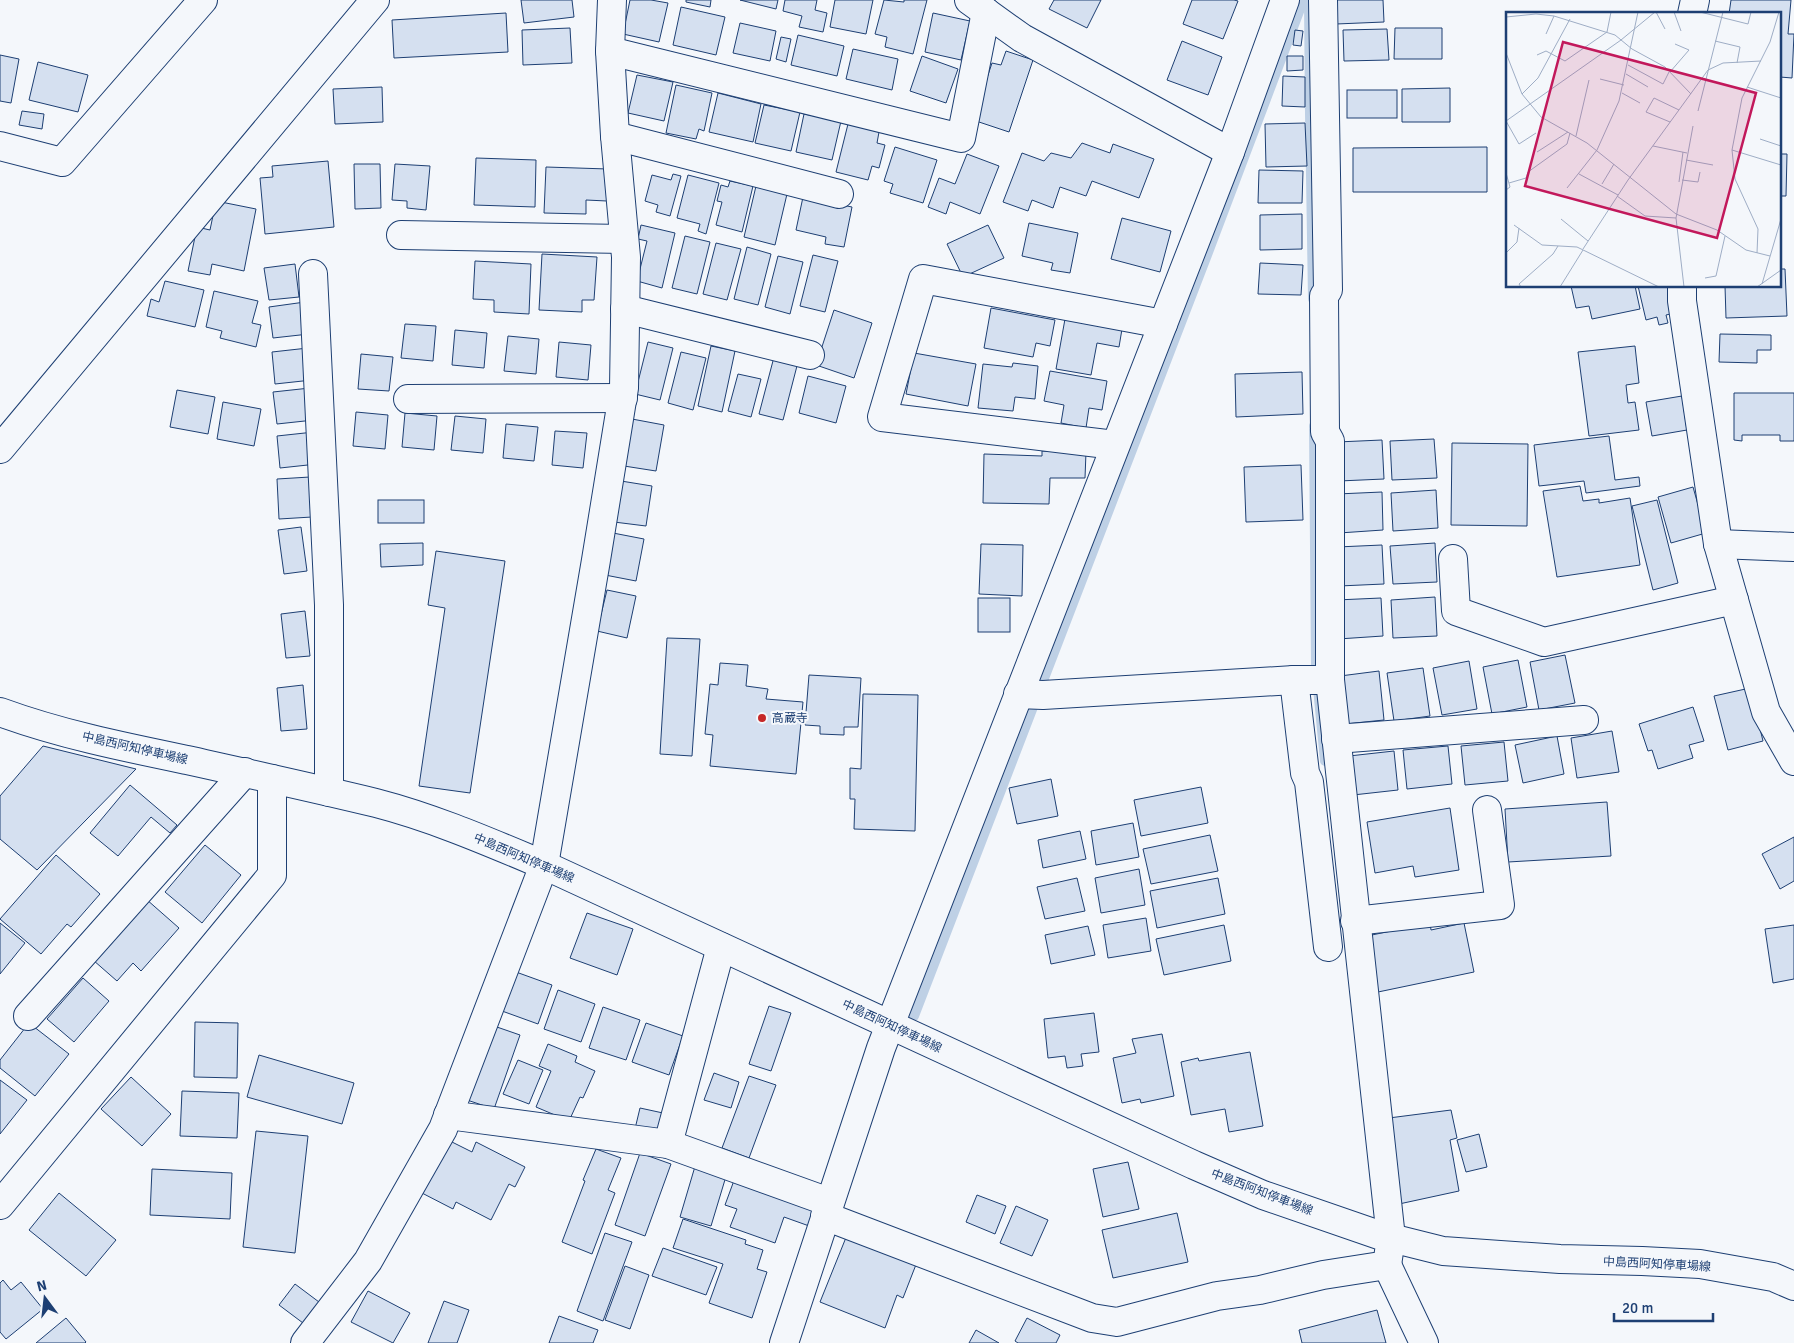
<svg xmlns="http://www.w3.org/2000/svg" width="1794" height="1343" viewBox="0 0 1794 1343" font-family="Signika,'Noto Sans JP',sans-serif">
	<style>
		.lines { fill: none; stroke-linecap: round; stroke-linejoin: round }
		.stream { stroke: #bed0e5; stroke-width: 10 }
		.building { fill: #d5e0f0; stroke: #1d3f73 }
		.minor-casing { stroke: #1d3f73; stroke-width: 30 }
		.major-casing { stroke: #1d3f73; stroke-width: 30 }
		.minor { stroke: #f4f7fb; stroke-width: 28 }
		.major { stroke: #f4f7fb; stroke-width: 28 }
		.poi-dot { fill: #c62828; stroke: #f4f7fb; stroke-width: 2 }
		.labels { text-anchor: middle; stroke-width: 4; stroke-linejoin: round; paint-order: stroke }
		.poi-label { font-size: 12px; fill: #1d3f73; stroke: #f4f7fb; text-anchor: start }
		.street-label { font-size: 12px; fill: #1d3f73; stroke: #f4f7fb }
		.inset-road { fill: none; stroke: #9eadc5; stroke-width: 1 }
		.view { fill: #c2185b; fill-opacity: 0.15; stroke: #c2185b; stroke-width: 2.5 }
		.inset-edge { fill: none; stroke: #1d3f73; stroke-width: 2.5 }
	</style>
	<rect width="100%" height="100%" fill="#f4f7fb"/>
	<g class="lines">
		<g class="stream">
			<path d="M1309,0l1,114 3,185"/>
			<path d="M1314,426l2,241 9,94"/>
			<path d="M914,1016l293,-761 96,-254 3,-1"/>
		</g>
	</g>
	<g class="building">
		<path d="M521,0h51l2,17 -50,6z"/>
		<path d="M630,0h21l17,3 -9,39 -36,-8z"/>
		<path d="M686,0h25l-1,7 -24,-5z"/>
		<path d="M740,0h38l-2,9z"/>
		<path d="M785,0h32l-2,10 12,3 -4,19 -24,-5 3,-11 -19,-5z"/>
		<path d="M835,0h38l-7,34 -36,-7z"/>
		<path d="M884,0l20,2v-2h23l-14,54 -28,-7 2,-10 -12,-3z"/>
		<path d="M1054,0h47l-14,28 -38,-19z"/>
		<path d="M1192,0h42l4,1 -15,38 -40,-15z"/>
		<path d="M1335,0h48l1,22 -48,2z"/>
		<path d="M1731,0h60l-3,34h6l-2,44 -12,-1v-63h-51z"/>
		<path d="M681,7l44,10 -9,38 -43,-10z"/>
		<path d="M506,13l2,39 -114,6 -2,-38z"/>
		<path d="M933,13l37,8 -9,39 -36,-8z"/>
		<path d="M740,23l36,8 -6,30 -37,-8z"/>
		<path d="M570,28l2,35 -49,2 -1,-35z"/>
		<path d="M1395,28h47v31h-48z"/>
		<path d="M1387,29l2,31 -45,1 -1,-31z"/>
		<path d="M1295,30l8,1 -2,15 -8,-1z"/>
		<path d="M798,35l46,11 -7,30 -46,-11z"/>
		<path d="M781,37l10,2 -5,23 -10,-3z"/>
		<path d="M1182,41l40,16 -14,38 -41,-15z"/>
		<path d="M853,49l45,10 -6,31 -46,-11z"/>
		<path d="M1006,51l27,9 -24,72 -36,-12 19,-57 9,2z"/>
		<path d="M0,55l19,4 -8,44 -11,-2z"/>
		<path d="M922,56l36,13 -12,34 -36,-12z"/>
		<path d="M1287,56h16v14l-16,1z"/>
		<path d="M38,62l50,13 -10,37 -49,-12z"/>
		<path d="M637,75l36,7 -9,39 -36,-8z"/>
		<path d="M1283,76l22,1v30l-23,-1z"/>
		<path d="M676,85l36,8 -8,38 -5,-2 -3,10 -30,-6z"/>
		<path d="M382,87l1,35 -48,2 -2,-35z"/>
		<path d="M1450,88v34h-48v-33z"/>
		<rect x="1347" y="90" width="50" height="28"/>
		<path d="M718,93l43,11 -8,38 -44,-10z"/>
		<path d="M764,105l36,7 -9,39 -36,-8z"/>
		<path d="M22,111l22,3 -2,15 -23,-4z"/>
		<path d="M804,114l37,7 -9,39 -36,-8z"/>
		<path d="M1305,123l2,43 -41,1 -1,-43z"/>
		<path d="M848,124l31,8 -2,11 8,2 -6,23 -7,-2 -4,14 -32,-8z"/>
		<path d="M1082,143l28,10 3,-9 41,15 -15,39 -47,-17 -6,15 -26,-9 -7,21 -21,-8 -4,11 -25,-9 19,-49 22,8 7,-8 20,5z"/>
		<path d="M895,147l42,13 -14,43 -33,-10 3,-9 -9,-3z"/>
		<path d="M1487,147v45h-134v-44z"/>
		<path d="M967,154l32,12 -19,48 -30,-12 -4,12 -18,-7 11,-29 16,6z"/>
		<path d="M1780,154h7l-1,42h-6z"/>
		<path d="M476,158l60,2 -1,47 -61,-2z"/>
		<path d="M328,161l6,66 -69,7 -5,-56 13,-1 -1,-11z"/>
		<path d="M354,164h26l1,44 -26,1z"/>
		<path d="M395,164l35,2 -4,44 -19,-2v-7l-15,-1z"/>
		<path d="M546,167l62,2 -1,32 -21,-1v14l-42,-1z"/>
		<path d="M1259,170l44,1 -1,32h-44z"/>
		<path d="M673,174l8,2 -11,40 -14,-4 2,-7 -13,-4 7,-26 19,5z"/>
		<path d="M688,175l31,8 -13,51 -8,-3 2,-7 -23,-6z"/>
		<path d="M730,181l23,5 -11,46 -26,-7 6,-23 -5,-1 4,-16 7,2z"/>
		<path d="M756,186l31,8 -12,51 -31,-8z"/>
		<path d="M803,197l49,10 -8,40 -19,-3 1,-7 -30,-7z"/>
		<path d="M216,201l40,8 -12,62 -32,-7 -2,11 -22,-4 9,-44 13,3z"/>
		<path d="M1302,214v35l-42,1v-35z"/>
		<path d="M1122,218l49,13 -11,41 -49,-13z"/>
		<path d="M1029,223l49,10 -8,40 -19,-3 2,-7 -31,-7z"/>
		<path d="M641,225l34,8 -13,55 -25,-7 10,-40 -9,-2z"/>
		<path d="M988,225l16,33 -41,19 -16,-33z"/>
		<path d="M685,236l25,6 -13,52 -25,-6z"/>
		<path d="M716,243l25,6 -14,51 -24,-6z"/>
		<path d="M747,247l24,7 -13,51 -24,-6z"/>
		<path d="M542,254l55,3 -3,43h-12v12l-43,-2z"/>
		<path d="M813,255l25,6 -13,51 -25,-6z"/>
		<path d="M778,256l25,6 -13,52 -25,-7z"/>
		<path d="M475,261l56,3 -2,50 -35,-2v-12l-21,-1z"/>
		<path d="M1260,263l43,2 -2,30 -43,-1z"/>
		<path d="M295,264l4,33 -30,3 -5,-32z"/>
		<path d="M1780,269h5l2,47 -61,2 -1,-32h55z"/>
		<path d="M165,281l39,9 -9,37 -48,-11 4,-17 8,3z"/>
		<path d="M1571,286h64l5,23 -48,10 -3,-13 -13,2z"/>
		<path d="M1638,286h35l6,26 -13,3 2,8 -9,2 -2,-8 -11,3z"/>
		<path d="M214,291l44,10 -6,22 9,2 -5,22 -36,-9 2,-7 -16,-4z"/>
		<path d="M305,302l4,32 -36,4 -4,-31z"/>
		<path d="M991,308l64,12 -5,26 -14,-3 -3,14 -49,-9z"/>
		<path d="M834,310l38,13 -18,55 -38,-13z"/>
		<path d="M1065,319l57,10 -3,18 -22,-4 -6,32 -35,-6z"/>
		<path d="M405,324l31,2 -3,35 -32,-3z"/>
		<path d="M455,330l32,3 -3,35 -32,-3z"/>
		<path d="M1720,334l51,1v15h-14v13l-38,-1z"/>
		<path d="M508,336l31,3 -3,35 -32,-3z"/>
		<path d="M559,342l32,3 -3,35 -32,-3z"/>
		<path d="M648,342l25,6 -13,52 -25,-6z"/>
		<path d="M711,346l24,5 -13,61 -24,-6z"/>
		<path d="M1635,346l4,37 -13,2 2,18 7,-1 4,28 -50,6 -11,-84z"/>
		<path d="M308,348l4,32 -37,4 -3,-32z"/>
		<path d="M681,352l25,6 -13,52 -25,-7z"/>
		<path d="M914,353l62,11 -8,42 -62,-12z"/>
		<path d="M361,354l32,3 -4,34 -31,-2z"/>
		<path d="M774,357l24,5 -15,58 -24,-6z"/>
		<path d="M1013,363l25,3 -3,33 -20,-2 -2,14 -35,-3 5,-44 29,3z"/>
		<path d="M1050,371l57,10 -5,29 -13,-2 -3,20 -25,-5 3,-18 -20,-4z"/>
		<path d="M1302,372l1,42 -67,3 -1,-43z"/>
		<path d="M738,374l23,5 -10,38 -23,-6z"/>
		<path d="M808,376l38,10 -10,37 -37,-10z"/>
		<path d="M310,388l4,32 -37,4 -4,-32z"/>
		<path d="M177,390l38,7 -7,37 -38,-7z"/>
		<path d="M1734,393h60v48h-14v-6h-38v6l-8,-1z"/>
		<path d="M1682,396l5,34 -35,6 -6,-34z"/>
		<path d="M223,402l38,7 -7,37 -37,-7z"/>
		<path d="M356,412l32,3 -3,34 -32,-3z"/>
		<path d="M405,413l32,3 -3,34 -32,-3z"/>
		<path d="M455,416l31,3 -3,34 -32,-3z"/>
		<path d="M632,419l32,6 -8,46 -32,-5z"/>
		<path d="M506,424l32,3 -4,34 -31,-3z"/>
		<path d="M555,431l32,2 -4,35 -31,-3z"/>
		<path d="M314,432l3,32 -37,4 -3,-32z"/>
		<path d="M1609,436l6,44 24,-3 1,9 -54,7 -2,-12 -45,5 -5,-41z"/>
		<path d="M1434,439l3,39 -45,2 -2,-39z"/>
		<path d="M1382,440l2,39 -45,2 -2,-39z"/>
		<path d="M1452,443l76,1 -1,82 -76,-1z"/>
		<path d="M1042,451l44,1 -1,26h-35l-1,26 -66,-1 1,-49 58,2z"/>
		<path d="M1301,465l2,55 -57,2 -2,-55z"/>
		<path d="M310,477l2,40 -33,2 -2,-40z"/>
		<path d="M621,481l31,5 -6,40 -32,-4z"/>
		<path d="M1580,486l3,15 16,-2v4l31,-5 10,67 -83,12 -14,-86z"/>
		<path d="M1693,487l13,46 -35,10 -13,-46z"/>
		<path d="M1436,490l2,38 -45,3 -2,-38z"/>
		<path d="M1382,492l1,38 -44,3 -2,-39z"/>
		<rect x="378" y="500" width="46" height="23"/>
		<path d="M1657,500l21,83 -25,7 -21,-84z"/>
		<path d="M301,527l6,44 -23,3 -6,-44z"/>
		<path d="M613,533l31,6 -8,42 -31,-6z"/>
		<path d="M423,543v22l-42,2 -1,-23z"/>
		<path d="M1435,543l2,39 -44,2 -3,-38z"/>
		<path d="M981,544l42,1 -1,51 -43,-2z"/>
		<path d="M1382,545l2,39 -45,2 -2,-39z"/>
		<path d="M436,551l69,10 -35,232 -51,-7 26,-178 -17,-3z"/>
		<path d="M607,590l29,6 -9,42 -30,-7z"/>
		<path d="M1435,597l2,39 -44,2 -2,-38z"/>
		<rect x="978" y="598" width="32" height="34"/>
		<path d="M1381,598l2,38 -45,3 -2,-39z"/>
		<path d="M305,611l5,45 -24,2 -5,-44z"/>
		<path d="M667,638l33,1 -8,117 -32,-2z"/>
		<path d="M1565,655l10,48 -36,7 -9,-48z"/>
		<path d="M1518,660l9,47 -35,7 -9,-47z"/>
		<path d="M1469,661l8,48 -35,6 -9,-47z"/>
		<path d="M720,663l28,2 -2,21 22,3 -2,10 37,3 -7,72 -86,-8 3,-31 -8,-1 5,-50 8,1z"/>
		<path d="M1423,668l7,48 -36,5 -7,-48z"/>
		<path d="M1379,671l5,49 -39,4 -5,-48z"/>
		<path d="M809,675l52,3 -3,49h-14v8l-24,-1v-8l-15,-1z"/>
		<path d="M303,685l4,44 -26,2 -4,-43z"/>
		<path d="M1750,688l13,53 -35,9 -14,-54z"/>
		<path d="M863,694l55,1 -3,136 -61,-2 1,-30h-5v-31l11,1z"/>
		<path d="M1693,707l11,34 -15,4 4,13 -35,11 -6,-19 -4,1 -9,-27z"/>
		<path d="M1612,731l7,41 -42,6 -6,-40z"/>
		<path d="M1557,736l7,38 -41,9 -8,-38z"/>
		<path d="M1504,742l4,39 -43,4 -4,-39z"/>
		<path d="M43,746l93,23 -99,101 -37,-31v-43z"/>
		<path d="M1448,746l4,38 -45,5 -4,-39z"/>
		<path d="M1394,751l4,39 -45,5 -4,-39z"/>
		<path d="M1051,779l7,37 -41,8 -8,-36z"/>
		<path d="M130,785l47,40 -7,8 -19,-16 -33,39 -28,-23z"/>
		<path d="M1201,787l7,36 -67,13 -7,-36z"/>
		<path d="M1607,802l4,54 -103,6 -3,-53z"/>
		<path d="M1450,808l9,62 -44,7 -2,-11 -38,7 -8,-51z"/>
		<path d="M1133,823l6,34 -43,8 -5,-34z"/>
		<path d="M1080,831l6,28 -43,9 -5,-28z"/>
		<path d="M1210,835l8,36 -67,13 -8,-35z"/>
		<path d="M1794,837v44l-14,8 -18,-35z"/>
		<path d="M205,845l36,30 -39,48 -37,-31z"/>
		<path d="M56,855l44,39 -29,33 -4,-3 -26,30 -41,-35z"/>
		<path d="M1139,869l6,36 -44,8 -6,-35z"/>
		<path d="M1077,878l8,33 -40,8 -8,-32z"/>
		<path d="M1218,878l7,36 -68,14 -7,-37z"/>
		<path d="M146,899l33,29 -38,43 -8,-8 -16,18 -24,-21z"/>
		<path d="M587,913l46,16 -16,46 -47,-17z"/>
		<path d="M1146,918l5,33 -43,7 -5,-33z"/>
		<path d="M0,923l25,20 -25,31z"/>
		<path d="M1430,923l1,7 33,-7 10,49 -96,20 -11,-56z"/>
		<path d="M1224,925l7,36 -67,14 -8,-36z"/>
		<path d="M1794,925v54l-21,4 -8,-54z"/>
		<path d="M1088,926l7,29 -44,9 -6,-29z"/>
		<path d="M516,972l36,13 -14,39 -36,-13z"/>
		<path d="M83,978l26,23 -35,41 -27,-23z"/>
		<path d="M558,990l37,14 -14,38 -37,-13z"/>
		<path d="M769,1006l22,7 -20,58 -22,-7z"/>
		<path d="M603,1007l37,13 -14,40 -37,-12z"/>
		<path d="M1094,1013l5,39 -18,2 2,12 -16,2 -2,-12 -17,2 -4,-39z"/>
		<path d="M195,1022l43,1 -1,55 -43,-1z"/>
		<path d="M29,1023l40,31 -34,42 -35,-28v-8z"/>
		<path d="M646,1023l37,13 -14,39 -37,-13z"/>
		<path d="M494,1026l26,9 -26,74 -33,-11z"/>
		<path d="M1162,1034l12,62 -33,7 -1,-4 -18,4 -9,-45 23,-5 -4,-14z"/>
		<path d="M548,1044l29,12 -2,6 20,9 -12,27 -3,-1 -11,24 -33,-14 15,-36 -12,-5z"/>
		<path d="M1250,1052l13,74 -34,6 -4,-23 -34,6 -10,-53 17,-4 1,3z"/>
		<path d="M259,1055l95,28 -12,41 -95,-27z"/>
		<path d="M518,1060l25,10 -14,34 -26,-10z"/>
		<path d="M714,1073l25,9 -8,26 -27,-8z"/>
		<path d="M749,1076l27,9 -27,73 -27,-10z"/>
		<path d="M131,1077l40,37 -29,32 -41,-37z"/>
		<path d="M0,1080l27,20 -27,34z"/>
		<path d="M182,1091l57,2 -2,45 -57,-2z"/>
		<path d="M640,1108l23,5 -6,25 -23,-5z"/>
		<path d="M1451,1110l6,28 -7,2 9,51 -60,13 -18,-85z"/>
		<path d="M256,1131l52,5 -13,117 -52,-6z"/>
		<path d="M1479,1134l8,33 -21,5 -9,-32z"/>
		<path d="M446,1139l26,13 4,-10 49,25 -10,20 -6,-3 -18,36 -35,-18 -3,7 -33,-17z"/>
		<path d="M596,1149l25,9 -13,32 7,3 -23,61 -30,-12 23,-61 -2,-1z"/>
		<path d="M640,1153l31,11 -26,72 -30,-11z"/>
		<path d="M1128,1162l11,47 -36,8 -10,-48z"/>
		<path d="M696,1163l31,10 -16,53 -31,-9z"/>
		<path d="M152,1169l80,4 -2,46 -80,-4z"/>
		<path d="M736,1175l84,29 -8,23 -28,-10 -9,26 -45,-16 7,-18 -12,-4z"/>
		<path d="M59,1193l57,47 -30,36 -57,-46z"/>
		<path d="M977,1195l29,11 -11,28 -29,-12z"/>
		<path d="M1016,1206l32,14 -16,36 -32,-13z"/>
		<path d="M1177,1213l11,49 -75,16 -11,-48z"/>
		<path d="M683,1219l63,21 -1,4 18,6 -6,19 10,3 -15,46 -43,-15 14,-39 -50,-16z"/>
		<path d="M605,1233l27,9 -29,79 -26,-10z"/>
		<path d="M847,1235l70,27 -14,36 -6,-3 -12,33 -65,-26z"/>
		<path d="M663,1248l54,19 -11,28 -54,-19z"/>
		<path d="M625,1266l24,9 -19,54 -25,-9z"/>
		<path d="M3,1280l8,10 10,-8 22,27 -37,30 -6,-7v-49z"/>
		<path d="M295,1284l28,21 -16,21 -28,-21z"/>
		<path d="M368,1291l42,22 -17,30 -42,-21z"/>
		<path d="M444,1301l25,9 -12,33h-29z"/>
		<path d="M1377,1310l9,33h-84l-3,-13z"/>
		<path d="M559,1316l39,14 -5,13h-44z"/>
		<path d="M66,1318l20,24 -1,1h-49z"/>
		<path d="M1027,1318l33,17 -4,8h-38l-3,-2z"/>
		<path d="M976,1330l23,13h-30z"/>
	</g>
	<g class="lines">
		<g class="minor-casing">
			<g id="minor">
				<path d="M969,0l53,38 208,114"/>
				<path d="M1692,14l3,-14"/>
				<path d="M610,51l351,87 25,-126"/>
				<path d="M615,136l224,58"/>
				<path d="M0,146l62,16 141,-162"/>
				<path d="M401,235l223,4"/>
				<path d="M313,274l16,331v187"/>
				<path d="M1682,286v15l36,243 48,168 28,49"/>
				<path d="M625,309l185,46"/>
				<path d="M408,399l215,-1"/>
				<path d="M1115,445l-233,-28 41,-138 240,45"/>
				<path d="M0,449l375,-449"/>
				<path d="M1718,544l76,3"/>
				<path d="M1453,559l3,52 88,31 190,-42"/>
				<path d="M1294,680l11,93 4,9 19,165"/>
				<path d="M1018,694l25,1 251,-15h36"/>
				<path d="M1336,739l248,-19"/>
				<path d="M1355,921l145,-16 -13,-95"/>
				<path d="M28,1016l217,-244"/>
				<path d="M448,1115l220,29 161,58"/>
				<path d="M668,1144l53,-197"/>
				<path d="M0,1205l272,-330v-96"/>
				<path d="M825,1216l267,102 25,4 100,-26 43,-6 63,-15 64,-10 4,-27 -61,-558v-239l-5,-9 -1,-136 4,-6 -5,-290"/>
				<path d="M1387,1265l37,78"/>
				<path d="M305,1343l63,-82 75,-132 101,-264 52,-305 28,-172 2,-131 -11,-121 -5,-85 2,-51"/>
				<path d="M784,1343l97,-295 349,-896 55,-152"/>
			</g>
		</g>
		<g class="major-casing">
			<path id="major" d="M0,712c60,22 124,35 187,48 63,14 127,28 189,43 58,15 113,39 168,62l650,300 69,30 116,40 64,16 117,8 82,2 58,3 73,13 21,9"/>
		</g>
		<use href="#minor" class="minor"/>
		<use href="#major" class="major"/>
	</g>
	<circle class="poi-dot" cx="762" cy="718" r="5"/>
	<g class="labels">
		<g class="poi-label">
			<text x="772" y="722">高蔵寺</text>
		</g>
		<g class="street-label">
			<text transform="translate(135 748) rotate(13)" y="4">中島西阿知停車場線</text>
			<text transform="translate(524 858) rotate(23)" y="4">中島西阿知停車場線</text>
			<text transform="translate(892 1026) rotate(25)" y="4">中島西阿知停車場線</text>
			<text transform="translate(1262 1192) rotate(21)" y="4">中島西阿知停車場線</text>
			<text transform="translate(1657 1264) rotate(3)" y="4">中島西阿知停車場線</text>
		</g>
	</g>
	<g transform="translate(1506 12)">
		<rect width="275" height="275" fill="#f4f7fb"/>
		<path class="inset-road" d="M150,0l9,17M168,0l7,19M194,0l48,12 3,-12M0,5l30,-3 18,2 61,19 17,14 33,18 26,27M40,22l8,-18M209,29l25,6 -3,16M0,41l16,41 19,23 46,26 89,71 41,16 29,20 24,6M31,43l9,-4 19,10 42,-29 4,-20M122,53l35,19 6,-12M164,60l19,-22 -14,-6M120,62l22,13M94,67l24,6M241,75l34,11M116,81l18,10M16,82l16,-16 32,-59M192,99l25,-99M164,110l-24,-10 8,-14 25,12M30,121l-17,11 -13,-23 115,-81 34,-28M70,124l13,-56M254,127l21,7M147,134l34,7M226,138l49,15M31,140l31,-20M180,148l27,5M0,161l4,14 -4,3M73,162l39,21M176,168l16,2 2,-10M173,170l4,-30M3,171l17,-5 2,-6 39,-28 3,-11M96,172l12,-20M61,176l30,-38 22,-49 19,-89M111,184l28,20 31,2 17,-92M170,206l8,69M55,207l27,22M8,213l28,20 35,2 82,40M77,237l45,-69 80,-110 15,-7 38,-2M0,241l11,-11 2,-14M251,241l1,-24 -23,-50 -3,-29 10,-52 28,-56 9,-30M199,266l11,-2 9,-40M256,272l19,-65M15,275l-2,-3 34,-30 5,-8M54,275l23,-37M251,275l24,-17"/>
		<path class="view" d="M57,30l193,51 -39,145 -192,-52z"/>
		<rect width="275" height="275" class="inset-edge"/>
	</g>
	<g transform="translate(45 1298) rotate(345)" stroke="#f4f7fb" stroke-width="4" paint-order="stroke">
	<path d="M0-4L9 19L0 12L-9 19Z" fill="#1d3f73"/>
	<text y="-8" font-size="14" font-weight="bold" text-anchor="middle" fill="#1d3f73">N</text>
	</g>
	<path d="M1614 1313v8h99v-8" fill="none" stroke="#1d3f73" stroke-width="2.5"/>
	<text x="1622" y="1313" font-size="15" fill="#1d3f73" stroke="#f4f7fb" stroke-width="4" paint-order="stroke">20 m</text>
</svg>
